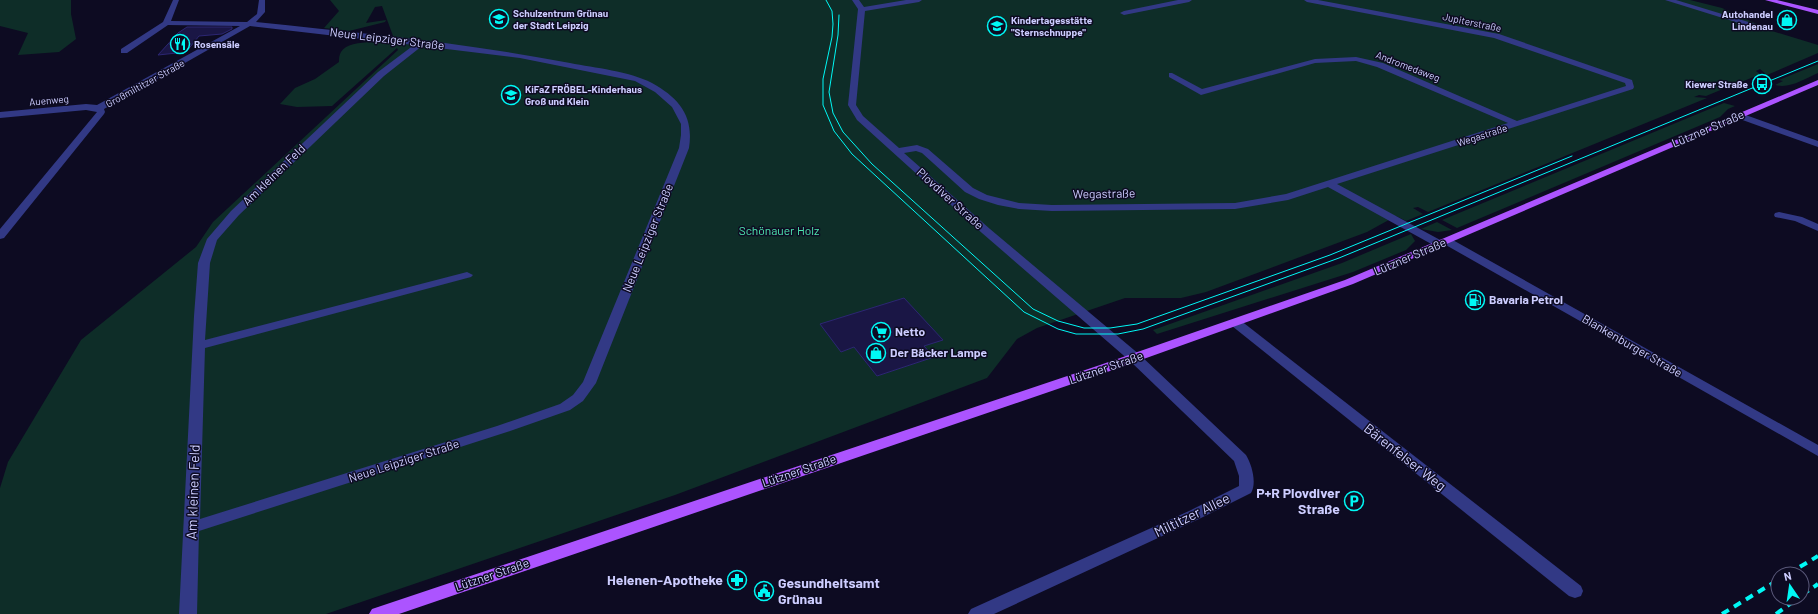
<svg xmlns="http://www.w3.org/2000/svg" width="1818" height="614" viewBox="0 0 1818 614" font-family="Barlow,sans-serif">
	<style>
		.green { fill: #0e2d28 }
		.building { fill: #1a1645; stroke: #2c2673 }
		.lines { fill: none; stroke-linecap: round; stroke-linejoin: round }
		.minor { fill: #323985; fill-rule: evenodd }
		.major { fill: #ac54ff; fill-rule: evenodd }
		.tram { stroke: #00f8f5; stroke-width: 1 }
		.rail { stroke: #00f8f5; stroke-width: 4; stroke-dasharray: 8 6; stroke-linecap: butt }
		.labels { text-anchor: middle; stroke-width: 3; stroke-linejoin: round; paint-order: stroke }
		.far-poi-label { font-size: 10px; font-weight: bold; fill: #cdcdff; stroke: #0d0b22; text-anchor: start }
		.far-street-label { font-size: 10px; fill: #cdcdff; stroke: #0d0b22 }
		.street-label { font-size: 12px; fill: #cdcdff; stroke: #0d0b22 }
		.park-label { font-size: 12px; fill: #4fe9b1; stroke: #0d0b22 }
		.poi-label { font-size: 12px; font-weight: bold; fill: #cdcdff; stroke: #0d0b22; text-anchor: start }
		.near-street-label { font-size: 14px; fill: #cdcdff; stroke: #0d0b22 }
		.near-poi-label { font-size: 14px; font-weight: bold; fill: #cdcdff; stroke: #0d0b22; text-anchor: end }
	</style>
	<rect width="100%" height="100%" fill="#0d0b22"/>
	<g class="green">
		<path d="M0,0h71v14l5,25 -17,13 -41,3 10,-22 -28,-7z"/>
		<path d="M330,0h1360l32,8 50,23 46,14v8l-51,22 -7,-6 -4,2 4,3 -4,2 -27,11 -5,-2 -4,2 3,2 -17,7 -7,-1 -5,2 13,1 -279,114 -10,-5 -5,1 10,6 -17,7 -10,-5 -29,16 -161,60 -25,6h-56l-88,30 -20,11 -30,39 -312,117 -349,119h-326v-126l8,-26 73,-122 115,-93 17,-25 185,-172 -1,-2 -65,58 -35,1 -17,-3 15,-16 20,-9 24,-17c0,-3 0,-7 2,-10 7,-13 42,-10 55,-8l-14,-38 -7,1 -9,16 20,-3 -1,2 -36,9 -25,-3 15,-17z"/>
		<path d="M1818,64v9c-14,6 -28,16 -43,12l8,-4 -4,-1z"/>
		<path d="M1724,103l11,3 -7,3 -8,8 -263,111 -15,-8z"/>
		<path d="M1437,222l15,8 -14,2 -17,-3z"/>
		<path d="M1411,234l4,7 -9,9 -53,22 -196,62 -4,-4 189,-67z"/>
	</g>
	<g class="building">
		<path d="M187,27h45v2l-10,5 -23,2 -13,16 -28,3 20,-22z"/>
		<path d="M904,298l39,42 -19,6 10,11 -57,19 -23,-29 -13,5 -21,-28z"/>
	</g>
	<g class="lines">
		<g class="minor">
			<path d="M173,0h6l-8,21 76,1 10,-8 2,-14h6v12l-9,10c105,11 210,21 314,41 25,5 59,8 82,20 27,15 42,33 37,65l-93,235 -13,18 -13,9 -63,22 -308,99 -2,83h-18l15,-298 4,-53 9,-24 24,-28 147,-139 36,-27 -164,-19 -146,83 1,3 -1,2 -100,124 -4,1v-10l97,-117 -11,-2 -86,8v-6l86,-8 11,1 143,-79 -72,-1 -41,28h-6v-4l42,-27zM422,46l98,12 115,23 20,11 17,15 9,17v11l-2,13 -96,234 -10,13 -13,9 -63,22 -297,93 5,-171 266,-71 2,-2 -6,-3 -262,68 5,-77 7,-23 22,-25 145,-139z"/>
			<path d="M852,0h7l5,7 42,-7h16l-3,2 -54,9 -9,94 7,11 36,32 18,-3 11,4 45,39 14,7 32,8 33,2 183,-2 51,-9 222,-71 -131,-56 -21,-6 -41,2 -114,32 -32,-18v-4h3l30,16 113,-30 41,-2 27,6 134,58 109,-35 -1,-3 -131,-45 -187,-36 -3,-2h14l181,34 133,46 2,7 -1,2 -296,95 105,57 5,-3 4,1 367,206v11l-374,-212 -5,3 -4,-1 -107,-59 -40,13 -53,9 -183,2 -33,-2 -21,-4 -19,-6 -14,-7 -43,-39 -6,-2 -12,2 86,76 150,126 106,100c6,10 11,28 5,38l-52,26 -205,95h-26l3,-5 218,-98 50,-25v-10l-5,-15 -104,-100 -148,-128 -125,-113 -9,-15 10,-96z"/>
			<path d="M1178,0h14l-3,2 -65,13 -4,-2 4,-2z"/>
			<path d="M1665,0h11l89,27 -7,2z"/>
			<path d="M1740,113l78,28v6l-81,-29 -1,-2z"/>
			<path d="M1779,212l23,5 16,7v7l-23,-10 -20,-4 -1,-2 1,-2z"/>
			<path d="M1236,319l4,1 341,266 2,5 -2,5 -6,2 -6,-2 -337,-270 -2,-3 2,-3z"/>
		</g>
		<g class="major">
			<path d="M1765,0h12l41,10v4z"/>
			<path d="M1818,80v5l-465,199 -243,87 -711,243h-30l3,-5 6,-2 722,-242 245,-85z"/>
		</g>
		<g class="tram">
			<path d="M826,0l6,11 1,13 -1,13 -9,42v26l11,26 18,23 172,158 34,17 18,5h42l25,-5 196,-71 479,-197"/>
			<path d="M839,15l-1,20 -9,57 4,21 10,19 29,32 161,145 25,12 26,7h26l27,-4 193,-69 242,-99"/>
		</g>
		<g class="rail">
			<path d="M1788,574l30,-18"/>
			<path d="M1802,595l16,-11"/>
			<path d="M1722,614l56,-34"/>
			<path d="M1776,614l22,-16"/>
		</g>
	</g>
	<defs>
		<g id="school-ring" transform="scale(1)"><circle r="9.5" fill="#0d0b22" stroke="#00f8f5" stroke-width="1.5"/><path d="M0-5L7-2L0 1L-7-2ZM-4 1L0 2.5L4 1V4Q0 6-4 4Z" fill="#00f8f5"/></g>
		<g id="shop-ring" transform="scale(1)"><circle r="9.5" fill="#0d0b22" stroke="#00f8f5" stroke-width="1.5"/><path d="M-5-2.5h2.3a2.7 3.5 0 0 1 5.4 0H5L5.5 6h-11ZM-1.5-2.5h3a1.5 2.3 0 0 0-3 0Z" fill="#00f8f5"/></g>
		<g id="restaurant-ring" transform="scale(1)"><circle r="9.5" fill="#0d0b22" stroke="#00f8f5" stroke-width="1.5"/><path d="M-5-6h1v4h1v-4h1v4h1v-4h1v5L-1.5 .5V6h-2V.5L-5-1ZM5-6V6H3V1.5H1.5Q1.5-4 5-6Z" fill="#00f8f5"/></g>
		<g id="bus-ring" transform="scale(1)"><circle r="9.5" fill="#0d0b22" stroke="#00f8f5" stroke-width="1.5"/><path d="M-5-6H5V4H4V6H2V4H-2V6H-4V4H-5ZM-3.5-4V0h7V-4ZM-3.5 1.2v1.5H-2V1.2ZM2 1.2v1.5H3.5V1.2Z" fill="#00f8f5"/></g>
		<g id="fuel-ring" transform="scale(1)"><circle r="9.5" fill="#0d0b22" stroke="#00f8f5" stroke-width="1.5"/><path d="M-5.5-6h7V0h2V4h1.3V-2.5L3-4.5l.8-.8L6-3V5H2.5V1h-1V6h-7ZM-4.2-4.7v3.2H.2V-4.7Z" fill="#00f8f5"/></g>
		<g id="supermarket-ring" transform="scale(1)"><circle r="9.5" fill="#0d0b22" stroke="#00f8f5" stroke-width="1.5"/><path d="M-6-5.5h2.5l.6 2H6L4.5 2H-2.5L-4.4-4H-6ZM-1.5 3.2a1.3 1.3 0 1 0 .1 0ZM3 3.2a1.3 1.3 0 1 0 .1 0Z" fill="#00f8f5"/></g>
		<g id="parking-ring" transform="scale(1)"><circle r="9.5" fill="#0d0b22" stroke="#00f8f5" stroke-width="1.5"/><path d="M-3.5-5.5H1a3.5 3.5 0 0 1 0 7H-1V5.5H-3.5ZM-1-3.4V-.6H.8a1.4 1.4 0 0 0 0-2.8Z" fill="#00f8f5"/></g>
		<g id="pharmacy-ring" transform="scale(1)"><circle r="9.5" fill="#0d0b22" stroke="#00f8f5" stroke-width="1.5"/><path d="M-2-6h4v4h4v4h-4v4h-4v-4h-4v-4h4Z" fill="#00f8f5"/></g>
		<g id="civic-ring" transform="scale(1)"><circle r="9.5" fill="#0d0b22" stroke="#00f8f5" stroke-width="1.5"/><path d="M-.6-6.5H3V-4.5H.6V-3L4-1V1h2V6H-6V1h2V-1L-.6-3ZM-1.2 2.5V6h2.4V2.5Z" fill="#00f8f5"/></g>
	</defs>
	<g fill-rule="evenodd">
		<use href="#school-ring" x="499" y="19"/>
		<use href="#shop-ring" x="1787" y="20"/>
		<use href="#school-ring" x="997" y="26"/>
		<use href="#restaurant-ring" x="180" y="44"/>
		<use href="#bus-ring" x="1762" y="84"/>
		<use href="#school-ring" x="511" y="95"/>
		<use href="#fuel-ring" x="1475" y="300"/>
		<use href="#supermarket-ring" x="881" y="332"/>
		<use href="#shop-ring" x="876" y="353"/>
		<use href="#parking-ring" x="1354" y="501"/>
		<use href="#pharmacy-ring" x="737" y="580"/>
		<use href="#civic-ring" x="764" y="591"/>
	</g>
	<g class="labels">
		<g class="far-poi-label">
			<text x="513" y="17">Schulzentrum Grünau<tspan x="513" dy="12">der Stadt Leipzig</tspan></text>
			<text x="1773" y="18" text-anchor="end">Autohandel<tspan x="1773" dy="12">Lindenau</tspan></text>
			<text x="1011" y="24">Kindertagesstätte<tspan x="1011" dy="12">"Sternschnuppe"</tspan></text>
			<text x="194" y="48">Rosensäle</text>
			<text x="1748" y="88" text-anchor="end">Kiewer Straße</text>
			<text x="525" y="93">KiFaZ FRÖBEL-Kinderhaus<tspan x="525" dy="12">Groß und Klein</tspan></text>
		</g>
		<g class="far-street-label">
			<text transform="translate(1472 22) rotate(12)" y="4">Jupiterstraße</text>
			<text transform="translate(1408 66) rotate(21)" y="4">Andromedaweg</text>
			<text transform="translate(145 83) rotate(-29)" y="4">Großmiltitzer Straße</text>
			<text transform="translate(49 100) rotate(-5)" y="4">Auenweg</text>
			<text transform="translate(1482 135) rotate(-18)" y="4">Wegastraße</text>
		</g>
		<g class="street-label">
			<text transform="translate(387 39) rotate(7)" y="4">Neue Leipziger Straße</text>
			<text transform="translate(1708 129) rotate(-23)" y="4">Lützner Straße</text>
			<text transform="translate(274 175) rotate(-44)" y="4">Am kleinen Feld</text>
			<text transform="translate(1104 194) rotate(-1)" y="4">Wegastraße</text>
			<text transform="translate(950 199) rotate(42)" y="4">Plovdiver Straße</text>
			<text transform="translate(648 238) rotate(-68)" y="4">Neue Leipziger Straße</text>
			<text transform="translate(1410 257) rotate(-23)" y="4">Lützner Straße</text>
			<text transform="translate(1632 346) rotate(30)" y="4">Blankenburger Straße</text>
			<text transform="translate(1106 368) rotate(-19)" y="4">Lützner Straße</text>
			<text transform="translate(404 461) rotate(-18)" y="4">Neue Leipziger Straße</text>
			<text transform="translate(799 471) rotate(-19)" y="4">Lützner Straße</text>
			<text transform="translate(492 575) rotate(-19)" y="4">Lützner Straße</text>
		</g>
		<g class="park-label">
			<text x="779" y="235">Schönauer Holz</text>
		</g>
		<g class="poi-label">
			<text x="1489" y="304">Bavaria Petrol</text>
			<text x="895" y="336">Netto</text>
			<text x="890" y="357">Der Bäcker Lampe</text>
		</g>
		<g class="near-street-label">
			<text transform="translate(1405 457) rotate(38)" y="5">Bärenfelser Weg</text>
			<text transform="translate(193 492) rotate(-88)" y="5">Am kleinen Feld</text>
			<text transform="translate(1192 515) rotate(-26)" y="5">Miltitzer Allee</text>
		</g>
		<g class="near-poi-label">
			<text x="1340" y="498">P+R Plovdiver<tspan x="1340" dy="16">Straße</tspan></text>
			<text x="723" y="585">Helenen-Apotheke</text>
			<text x="778" y="588" text-anchor="start">Gesundheitsamt<tspan x="778" dy="16">Grünau</tspan></text>
		</g>
	</g>
	<g transform="translate(1790 586) rotate(347)"><circle r="19" fill="#0d0b22" stroke="#5a597a"/>
	<path d="M0-3L7 15L0 10L-7 15Z" fill="#00f8f5"/>
	<text y="-6" font-size="11" font-weight="bold" text-anchor="middle" fill="#cdcdff">N</text>
	</g>
</svg>
